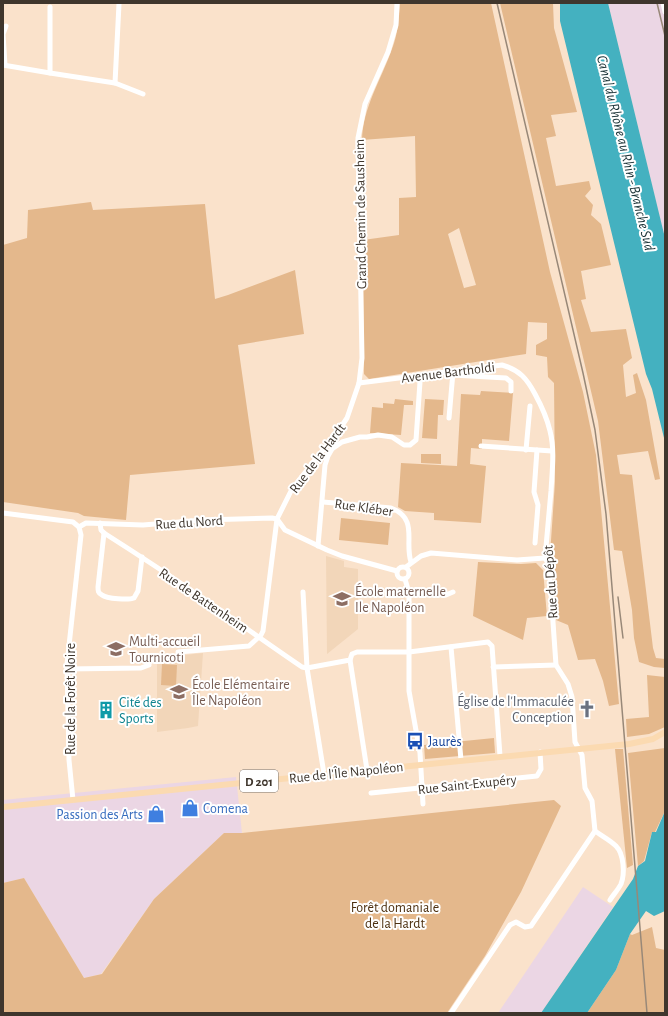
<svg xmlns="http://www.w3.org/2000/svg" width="668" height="1016" viewBox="0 0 668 1016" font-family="'Alegreya Sans',sans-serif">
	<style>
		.industrial { fill: #ebd6e4 }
		.built { fill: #f2d6b9 }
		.green { fill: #e4b88c; fill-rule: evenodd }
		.water { fill: #44b1c0 }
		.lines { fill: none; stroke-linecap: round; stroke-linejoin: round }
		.minor { stroke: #fff; stroke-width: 5 }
		.major { stroke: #fbdab1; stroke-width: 6 }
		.rail { stroke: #988878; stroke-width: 1.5 }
		.labels { text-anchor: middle; stroke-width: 4; stroke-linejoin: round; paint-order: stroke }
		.shield { fill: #fff; stroke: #79726c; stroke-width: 1 }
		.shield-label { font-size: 13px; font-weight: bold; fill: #3f362d }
		.street-label { font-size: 14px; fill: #3f362d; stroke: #fff }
		.education-label { font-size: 14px; fill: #785e54; stroke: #fff; text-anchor: start }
		.worship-label { font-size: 14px; fill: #5b616d; stroke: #fff; text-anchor: end }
		.culture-label { font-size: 14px; fill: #0d838f; stroke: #fff; text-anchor: start }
		.transit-label { font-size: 14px; fill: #164399; stroke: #fff; text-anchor: start }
		.shop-label { font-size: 14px; fill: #366cbe; stroke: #fff; text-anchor: start }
		.park-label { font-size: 14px; fill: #4d3010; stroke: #fff }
		.water-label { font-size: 15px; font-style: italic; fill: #1c3438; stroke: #fff }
	</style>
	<rect width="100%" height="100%" fill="#fae2cb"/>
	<g class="industrial">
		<path d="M608,3h57v236z"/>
		<path d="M236,777l6,56h-18l-70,66 -53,75 -17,4 -60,-100 -21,5v-83z"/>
		<path d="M583,887l30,20 -72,106h-43z"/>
	</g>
	<g class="built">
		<path d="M326,556l18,5v6l14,2v60l-31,25z"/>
		<path d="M203,653l-5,73 -10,2 -31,4v-74z"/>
	</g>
	<g class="green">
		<path d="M400,3h91l59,269 33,120 13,63 23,249 -10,2 -6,-25 -8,-22 -17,1 -10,-35 -12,-5 -6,-65 5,-73 -1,-99 -6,-6 -1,-20 -11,-2v-10l11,-6v-16l-19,-1 -2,32 -157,25 -5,-5 -1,-134 36,-5v-37l17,-1 -1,-61 -53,4c1,-33 19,-60 30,-91 6,-15 7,-31 8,-46zM459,228l17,57 -12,3 -16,-54z"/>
		<path d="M500,3h53l1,25 23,84 -26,3 5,21 -10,2 10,48 33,-5 2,8 -6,7 8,9 -2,10 10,9 10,41 -30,6 5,28 -5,1 10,32 35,-3 6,29 -9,7 3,32 10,-4 -3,-18 4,-2 9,27 14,79 -5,1 -7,-29 -31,4 3,19 12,1 21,173 3,10 9,1v9l-11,-1 -15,-5 -5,-24 -2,-28 -10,-59 -8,-1 -16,-129z"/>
		<path d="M91,202l2,8 112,-6 10,95 13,-4 67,-25 9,64 -66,11 17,119 -125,11 -4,45 -42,-4 -6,-3 -75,-11v-257l24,-7 1,-28z"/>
		<path d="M481,391l32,2 -4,48 -27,-2v10l-11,-1 -1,16 16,2 -5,57 -47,-3v-7l-29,-2 -7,-4 3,-44 56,3 4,-72 19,1z"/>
		<path d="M395,399l18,2v4h-9l-3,30 -31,-2 2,-26 11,1v-5l11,1z"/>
		<path d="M425,399l19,1 -1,15h-5l-1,24 -15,-1z"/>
		<path d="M421,454h20v10l-20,-1z"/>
		<path d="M341,518l49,5 -2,22 -49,-5z"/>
		<path d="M478,562l43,2 15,-1 7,7 4,46 -20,2 -4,22 -50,-24z"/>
		<path d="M162,664l15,1 -1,21 -15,-1z"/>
		<path d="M647,675l18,2v50l-16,7 -22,3 -1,-18 23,-2z"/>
		<path d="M494,738l1,15 -70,6 -1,-14z"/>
		<path d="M665,748v63l-10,21h-3l-8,29 -6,5 -10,-113z"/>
		<path d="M615,749h8l10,116 -6,3z"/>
		<path d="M554,800l7,6 -40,86 -36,64 -38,57h-444v-130l21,-5 60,100 18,-4 52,-75 70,-66h18z"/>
		<path d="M652,927l4,21 9,2v63h-78l29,-43 14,-36 2,1z"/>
	</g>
	<g class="water">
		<path d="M560,3h48l57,235v204l-13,-53 -6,-15 -86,-353z"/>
		<path d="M665,811v100l-11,5 -8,-5 -16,23 -14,36 -29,43h-46l92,-134 5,-13 7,-5 7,-29h4z"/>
	</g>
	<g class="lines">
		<g class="minor">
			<path d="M663,3l2,9"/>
			<path d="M50,7v66"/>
			<path d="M3,65l47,8 65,10 28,11"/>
			<path d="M5,65l-2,-31 3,-8"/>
			<path d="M115,83l4,-79"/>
			<path d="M453,375l53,3 5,4v9"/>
			<path d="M359,383l143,-18c18,5 25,14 33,29 6,11 12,24 15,37 5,19 2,41 1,60 -2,23 -4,45 -6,67l4,7 7,100 12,19 4,13 3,45 7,13 3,33 7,13 3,30 -64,95 -6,1 -9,-5 -6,3 -59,88"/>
			<path d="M449,418l4,-46"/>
			<path d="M481,446l71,5"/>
			<path d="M526,450l4,-44"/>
			<path d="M323,502l68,6c28,11 13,33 20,54"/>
			<path d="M3,513l70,9 6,5"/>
			<path d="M100,523l1,7 3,3c33,21 65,42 97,64 34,23 67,47 101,70l5,1 17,106"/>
			<path d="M79,527l7,-4 57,2 60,-5 69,-2 5,1 8,11 42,20 15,6 55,15"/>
			<path d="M104,533l-6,54c0,4 0,6 4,8 5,4 27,5 32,3l4,-7 4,-34"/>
			<path d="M535,543l3,-38 -4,-13 3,-42"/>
			<path d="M318,546l7,-81 3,-9 4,-7 10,-7 18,-5h7l11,-2 14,2 12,8h6l6,-5 4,-58 -1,-7"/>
			<circle cx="403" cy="573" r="6"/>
			<path d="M406,567l15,-11 10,-3 86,7 28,-2"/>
			<path d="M405,579l4,14v98l11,62 3,51"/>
			<path d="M303,592l4,76 43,-8 2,-6 5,-2h52l79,-10 4,4 8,110"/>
			<path d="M409,593l37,2 7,-3"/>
			<path d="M451,647l10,113"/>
			<path d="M178,652l71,-6 12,-11 2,-4 14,-112 15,-30 49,-62 6,-9 12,-35 3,-25 -4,-220 7,-34 23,-52 8,-27 1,-22"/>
			<path d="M350,660l17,110"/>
			<path d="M493,667l63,-2"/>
			<path d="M67,669l74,-1 8,-3"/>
			<path d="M371,793l166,-17 4,-7 -1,-17"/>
			<path d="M73,800l-4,-40 -2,-96 14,-129 -2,-8"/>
			<path d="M595,831c7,5 15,9 21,15 8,8 9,28 5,38 -3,6 -8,11 -11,16"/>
		</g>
		<path class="major" d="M3,807l626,-63 24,-5 12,-7"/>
		<g class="rail">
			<path d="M497,3l86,370 12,57 11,84 41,499"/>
			<path d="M657,3l8,33"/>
			<path d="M618,597l5,41"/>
		</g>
	</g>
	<defs>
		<g id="school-bare" transform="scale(1.38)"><path d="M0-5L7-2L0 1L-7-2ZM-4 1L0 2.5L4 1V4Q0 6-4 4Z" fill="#8d6e63" stroke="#fff" stroke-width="2.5" paint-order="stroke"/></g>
		<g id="church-bare" transform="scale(1.38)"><path d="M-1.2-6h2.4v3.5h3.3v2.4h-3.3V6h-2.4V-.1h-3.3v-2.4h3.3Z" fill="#6b7280" stroke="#fff" stroke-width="2.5" paint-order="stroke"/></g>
		<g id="building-bare" transform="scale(1.38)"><path d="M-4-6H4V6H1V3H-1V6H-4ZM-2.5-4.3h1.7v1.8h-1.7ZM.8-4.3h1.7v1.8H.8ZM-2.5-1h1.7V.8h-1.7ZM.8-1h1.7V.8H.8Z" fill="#0f9aa8" stroke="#fff" stroke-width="2.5" paint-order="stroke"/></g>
		<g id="bus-bare" transform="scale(1.38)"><path d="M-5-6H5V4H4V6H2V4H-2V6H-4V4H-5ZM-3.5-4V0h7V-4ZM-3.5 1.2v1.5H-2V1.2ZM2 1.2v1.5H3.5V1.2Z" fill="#1a4fb4" stroke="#fff" stroke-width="2.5" paint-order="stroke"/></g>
		<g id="shop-bare" transform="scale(1.38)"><path d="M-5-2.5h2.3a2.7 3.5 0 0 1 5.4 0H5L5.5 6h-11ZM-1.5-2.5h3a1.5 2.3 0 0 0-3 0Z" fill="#3f7fe0" stroke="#fff" stroke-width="2.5" paint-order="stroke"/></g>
	</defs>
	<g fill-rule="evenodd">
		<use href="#school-bare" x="342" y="599"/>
		<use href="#school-bare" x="116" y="649"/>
		<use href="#school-bare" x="179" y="692"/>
		<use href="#church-bare" x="587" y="709"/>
		<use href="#building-bare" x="106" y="710"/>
		<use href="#bus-bare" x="415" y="741"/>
		<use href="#shop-bare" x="190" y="808"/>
		<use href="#shop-bare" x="156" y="814"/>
	</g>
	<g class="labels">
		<rect class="shield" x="240" y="770" width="38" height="22" rx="3"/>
		<g class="shield-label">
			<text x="259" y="786">D 201</text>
		</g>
		<g class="street-label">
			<text transform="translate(360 214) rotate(-91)" y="5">Grand Chemin de Sausheim</text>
			<text transform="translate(448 372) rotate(-7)" y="5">Avenue Bartholdi</text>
			<text transform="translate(317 458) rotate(-53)" y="5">Rue de la Hardt</text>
			<text transform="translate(364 507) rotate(8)" y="5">Rue Kléber</text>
			<text transform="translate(189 522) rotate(-4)" y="5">Rue du Nord</text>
			<text transform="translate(550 582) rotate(-94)" y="5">Rue du Dépôt</text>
			<text transform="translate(204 600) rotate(34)" y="5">Rue de Battenheim</text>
			<text transform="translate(70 699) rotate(-90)" y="5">Rue de la Forêt Noire</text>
			<text transform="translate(346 772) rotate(-6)" y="5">Rue de l'Île Napoléon</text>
			<text transform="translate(467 784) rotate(-6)" y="5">Rue Saint-Exupéry</text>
		</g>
		<g class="education-label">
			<text x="355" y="596">École maternelle<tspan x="355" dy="16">Ile Napoléon</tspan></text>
			<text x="129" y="646">Multi-accueil<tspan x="129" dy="16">Tournicoti</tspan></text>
			<text x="192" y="689">École Elémentaire<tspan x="192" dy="16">Île Napoléon</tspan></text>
		</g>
		<g class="worship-label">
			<text x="574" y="706">Église de l'Immaculée<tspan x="574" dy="16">Conception</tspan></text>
		</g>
		<g class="culture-label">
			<text x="119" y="707">Cité des<tspan x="119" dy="16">Sports</tspan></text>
		</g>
		<g class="transit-label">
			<text x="428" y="746">Jaurès</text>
		</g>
		<g class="shop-label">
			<text x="203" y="813">Comena</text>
			<text x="143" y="819" text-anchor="end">Passion des Arts</text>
		</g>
		<g class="park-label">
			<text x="395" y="912">Forêt domaniale<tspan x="395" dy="16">de la Hardt</tspan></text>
		</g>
		<g class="water-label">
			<text transform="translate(626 153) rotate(76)" y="5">Canal du Rhône au Rhin - Branche Sud</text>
		</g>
	</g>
	<rect width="668" height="1016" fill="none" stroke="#3f362d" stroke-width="8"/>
</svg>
